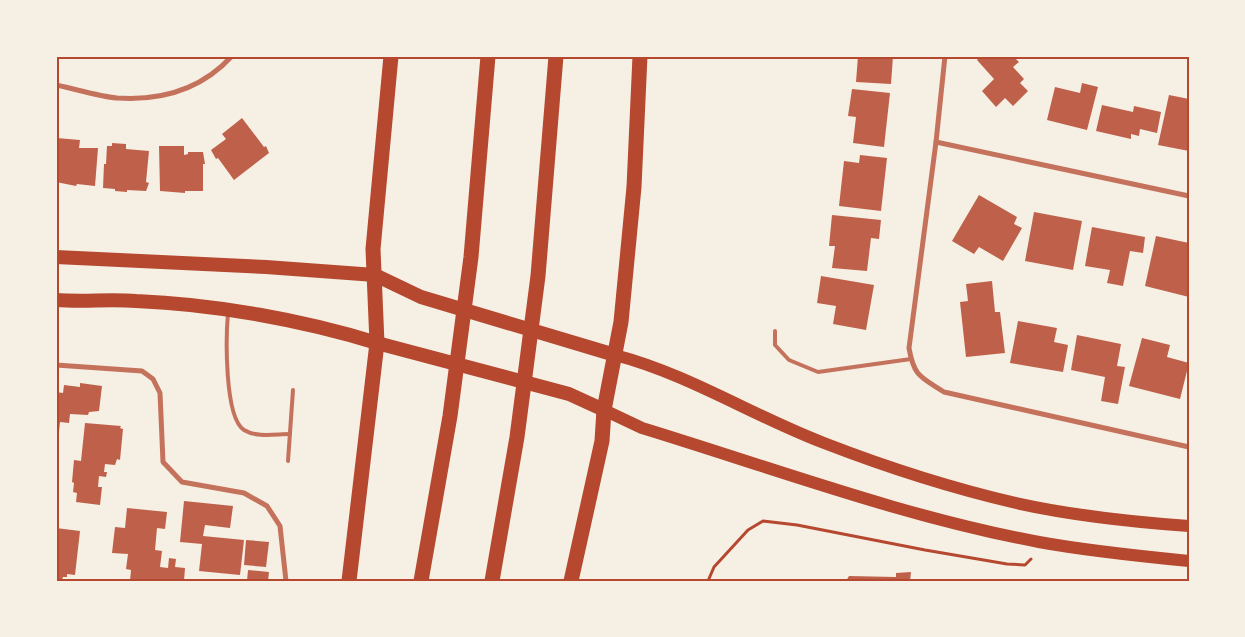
<svg xmlns="http://www.w3.org/2000/svg" width="1245" height="637" viewBox="0 0 1245 637" font-family="'Exo 2',sans-serif">
	<style>
		.building { fill: #bf614a }
		.lines { fill: none; stroke-linecap: round; stroke-linejoin: round }
		.path { stroke: #b5482f; stroke-width: 3 }
		.service { stroke: #c5725c; stroke-width: 4 }
		.minor { stroke: #c5725c; stroke-width: 5 }
		.primary { stroke: #b5482f; stroke-width: 12 }
		.trunk { stroke: #b5482f; stroke-width: 14 }
		.motorway { stroke: #b5482f; stroke-width: 15 }
		.neatline { fill: none; stroke: #b5482f; stroke-width: 2 }
	</style>
	<rect width="100%" height="100%" fill="#f6efe4"/>
	<g class="building">
		<path d="M858,56h35l-2,28 -35,-2z"/>
		<path d="M980,56h22l2,2 1,-2h8l6,6 -6,5 11,12 -4,4 8,8 -15,15 -8,-8 -9,9 -14,-16 12,-12 -17,-19z"/>
		<path d="M1082,83l16,4 -11,43 -40,-10 8,-33 25,6z"/>
		<path d="M852,89l38,4 -6,54 -31,-4 3,-26 -8,-1z"/>
		<path d="M1169,95l20,4v52l-31,-6z"/>
		<path d="M1102,105l31,7 1,-6 27,6 -4,21 -17,-4 -1,7 -8,-2v5l-35,-8z"/>
		<path d="M242,118l22,29 2,-1 3,7 -35,27 -16,-22 -2,1 -5,-9 15,-11 -4,-5z"/>
		<path d="M57,138l23,2 -1,8h19l-3,38 -18,-2 -1,2 -20,-4z"/>
		<path d="M112,143l14,1v5l23,2 -3,31 3,1 -3,8 -19,-1v2l-12,-1v-2l-12,-1 1,-24h2l1,-18h5z"/>
		<path d="M159,146h25v9l4,-1v-2h15l2,12h-2v27h-18v2l-25,-2z"/>
		<path d="M860,155l27,3 -6,53 -42,-5 5,-45 15,2z"/>
		<path d="M979,195l38,22 -3,7 8,4 -19,33 -24,-14 -5,7 -22,-13z"/>
		<path d="M1034,212l48,9 -9,49 -48,-9z"/>
		<path d="M832,215l49,5 -2,19 -8,-1 -4,33 -35,-3 3,-22h-6z"/>
		<path d="M1092,227l53,10 -2,16 -13,-2 -7,35 -16,-3 3,-13 -25,-4z"/>
		<path d="M1156,236l33,7v54l-44,-11z"/>
		<path d="M821,276l53,9 -8,45 -33,-6 3,-18 -19,-3z"/>
		<path d="M992,281l3,31h5l5,41 -39,4 -6,-55 8,-1 -2,-17z"/>
		<path d="M1018,321l39,7 -3,14 14,3 -5,27 -53,-9z"/>
		<path d="M1077,335l44,9 -4,22 8,1 -7,37 -17,-3 4,-24 -34,-7z"/>
		<path d="M1142,338l28,7 -3,12 22,6 -9,36 -51,-13z"/>
		<path d="M80,383l22,3 -3,25 -10,1 -1,3 -18,-1 -1,9 -9,-1 -2,19h-2v-49l7,1 1,-8 16,2z"/>
		<path d="M85,423l36,3 -1,2 3,1 -3,31 -3,-1 -2,6 -10,-1 -1,8h3l-1,5 -7,-1 -1,11h4l-2,18 -24,-3 1,-9 -4,-1 1,-9 -2,-1 2,-22 7,1z"/>
		<path d="M184,501l49,5 -3,22 -25,-3 -2,11 41,4 -4,35 -41,-4 3,-27 -22,-2z"/>
		<path d="M127,508l40,4 -2,17 -8,-1 -2,22 7,1 -2,16 8,1 1,-10 7,1 -1,8 10,1 -1,13h-54l1,-11 -5,-1 2,-15 -16,-1 3,-26 10,1z"/>
		<path d="M56,528l24,3 -5,44 -8,-1v3h-4l-1,3 -6,-1z"/>
		<path d="M246,540l23,2 -3,25 -22,-2z"/>
		<path d="M248,570l21,2 -1,9h-21z"/>
		<path d="M911,572l-1,9h-64l3,-5 47,1v-4z"/>
	</g>
	<g class="lines">
		<path class="path" d="M708,581l6,-14 34,-37 15,-9 34,4 128,25 82,14 18,1 6,-6"/>
		<g class="service">
			<path d="M228,313c-2,22 -4,104 16,117 13,8 32,4 46,4"/>
			<path d="M775,331v14l14,15 29,12 93,-13"/>
			<path d="M288,461l5,-71"/>
		</g>
		<g class="minor">
			<path d="M945,56l-9,86 -27,206c5,29 12,29 35,44l245,55"/>
			<path d="M56,85c20,4 41,11 61,13 45,3 84,-8 115,-42"/>
			<path d="M936,142l253,54"/>
			<path d="M56,365l86,6 11,8 7,14 3,69 19,20 62,11 23,13 13,20 6,55"/>
		</g>
		<g class="primary">
			<path d="M615,355c73,19 138,61 209,88 62,24 127,45 192,60 54,12 117,19 173,23"/>
			<path d="M604,410l38,18c131,40 262,89 397,114 49,9 99,14 150,19"/>
		</g>
		<g class="trunk">
			<path d="M56,257l210,10 109,8 46,22 194,58"/>
			<path d="M56,300c27,2 54,-1 80,1 78,3 167,19 241,42l192,51 35,16"/>
		</g>
		<g class="motorway">
			<path d="M349,581l28,-238 -4,-94 18,-193"/>
			<path d="M421,581l29,-165 21,-159 17,-201"/>
			<path d="M492,581l25,-144 21,-161 18,-220"/>
			<path d="M571,581l31,-140 2,-31 17,-88 13,-135 6,-131"/>
		</g>
	</g>
	<rect width="1245" height="637" fill="none" stroke="#f6efe4" stroke-width="115"/>
	<rect x="58" y="58" width="1130" height="522" class="neatline"/>
</svg>
